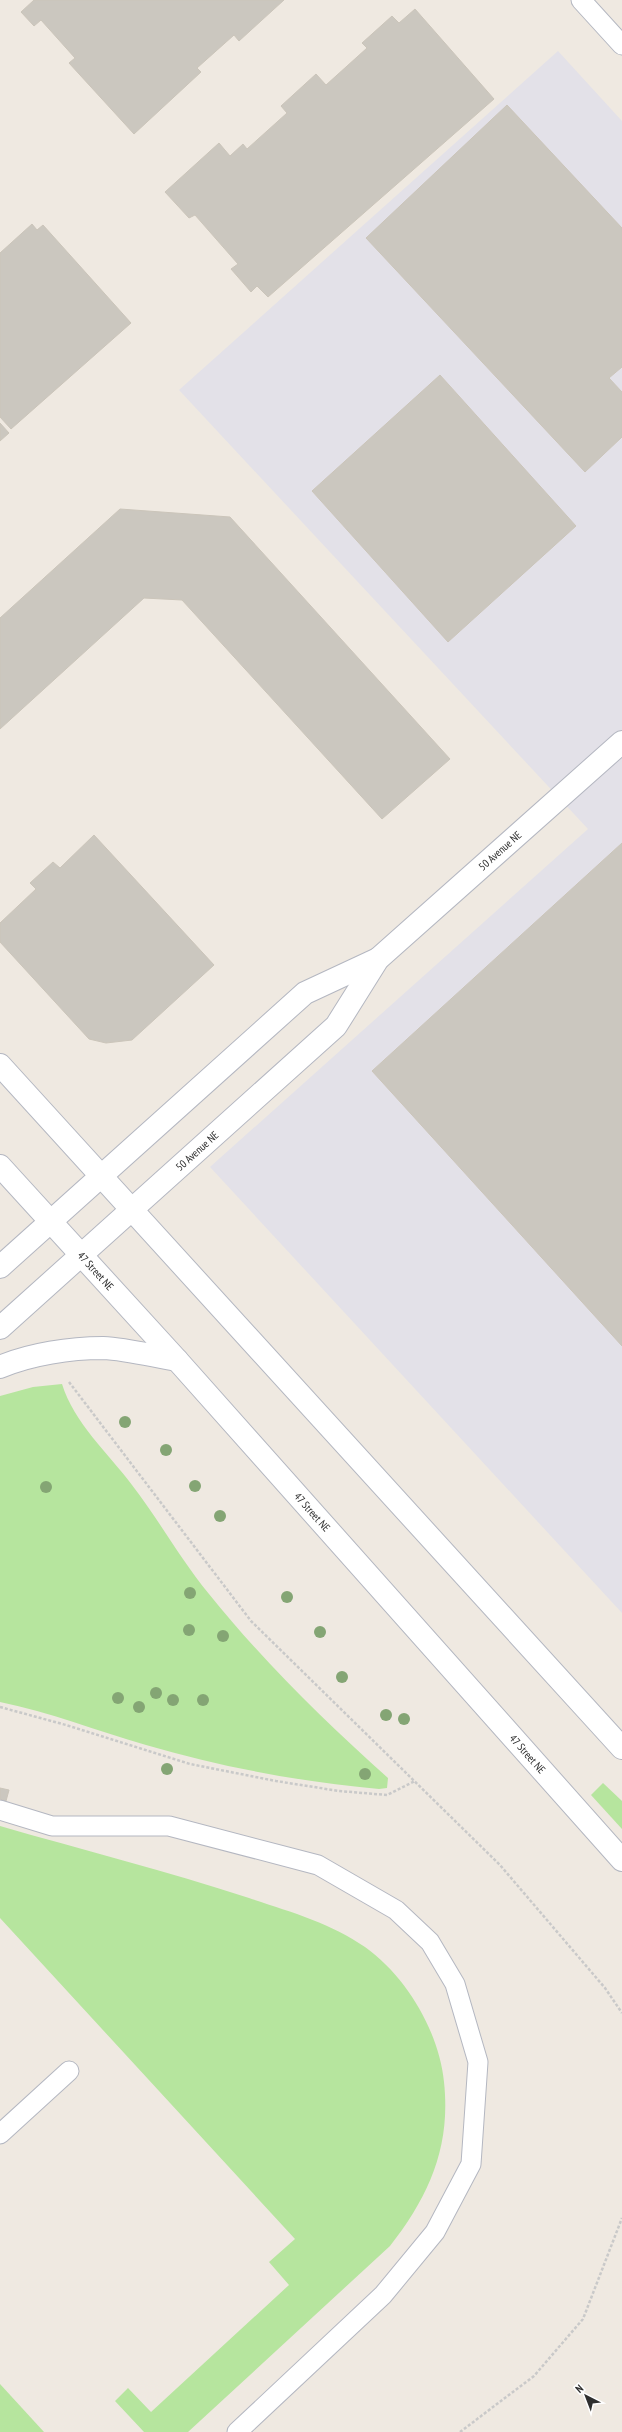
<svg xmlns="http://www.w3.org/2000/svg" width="622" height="2432" viewBox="0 0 622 2432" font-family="'PT Sans Narrow',sans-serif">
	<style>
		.industrial { fill: #e3e1e8 }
		.green { fill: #b6e59e }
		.building { fill: #cbc7bf; stroke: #cbc5ba }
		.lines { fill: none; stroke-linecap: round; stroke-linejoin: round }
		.lane-casing { stroke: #b4b7c1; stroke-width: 21 }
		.street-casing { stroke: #b4b7c1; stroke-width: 24 }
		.secondary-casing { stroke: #b4b7c1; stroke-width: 24 }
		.path { stroke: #c9c9c9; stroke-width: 2.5; stroke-dasharray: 3 2; stroke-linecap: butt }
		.lane { stroke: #fff; stroke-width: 19 }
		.street { stroke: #fff; stroke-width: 22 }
		.secondary { stroke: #fff; stroke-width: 22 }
		.tree { fill: #84a574 }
		.labels { text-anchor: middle; stroke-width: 3.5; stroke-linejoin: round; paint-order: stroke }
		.street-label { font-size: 11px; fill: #2e2e2e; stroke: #fff }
	</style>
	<rect width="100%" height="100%" fill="#efe9e1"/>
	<path class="industrial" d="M558,51l64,70v1492l-412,-446 378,-338 -409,-439z"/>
	<g class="green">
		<path d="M62,1384c12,39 46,69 70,101 27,35 49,75 77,109 54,67 115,127 179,184l-1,10 -8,1c-78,-7 -158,-22 -233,-44 -49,-14 -96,-33 -146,-43v-306l33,-9z"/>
		<path d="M603,1783l19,18v28l-31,-34z"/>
		<path d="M0,1826c83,24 167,45 249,72 39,13 82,25 116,49 42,30 74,85 79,135 7,65 -15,114 -54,164l-202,186h-44l-29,-31 13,-13 23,24 138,-127 -20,-23 26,-23 -295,-321z"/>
		<path d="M0,2384l44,48h-44z"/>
	</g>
	<g class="building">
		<path d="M34,0h250l-45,41 -5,-6 -37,33 4,4 -67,62 -65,-71 6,-5 -34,-38 -7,6 -13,-14z"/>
		<path d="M415,9l79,90 -226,198 -11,-11 -6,6 -20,-23 7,-5 -43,-49 -6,3 -24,-26 54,-49 11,13 13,-12 4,5 40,-36 -6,-7 35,-32 10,11 41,-37 -5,-5 30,-27 7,7z"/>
		<path d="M507,105l115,123v139l-13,11 13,14v45l-37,35 -219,-234z"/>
		<path d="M32,224l5,6 6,-5 88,98 -120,106 -11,-12v-164z"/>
		<path d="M440,375l136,151 -128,116 -136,-151z"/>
		<path d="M0,423l9,10 -9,8z"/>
		<path d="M120,509l110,8 220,242 -68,60 -200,-219 -38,-2 -144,131v-111z"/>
		<path d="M94,835l120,130 -82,75 -26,3 -17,-4 -89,-97v-19l36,-34 -6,-6 23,-21 7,6z"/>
		<path d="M622,843v503l-250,-275z"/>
		<path d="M0,1788l9,2 -3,11 -6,-2z"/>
	</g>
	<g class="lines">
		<g class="lane-casing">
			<g id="lane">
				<path d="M581,0l41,45"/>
				<path d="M0,1810l52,16h117l149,39 78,45 34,32 25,42 23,78 -7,102 -36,68 -52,63 -146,137"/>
				<path d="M0,2134l69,-63"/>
			</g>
		</g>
		<g class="street-casing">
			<g id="street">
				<path d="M0,1267l305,-274 73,-34"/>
				<path id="s1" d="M0,1328l336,-302 42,-67 244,-217"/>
			</g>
		</g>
		<g class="secondary-casing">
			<g id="secondary">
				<path d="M0,1065l622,683"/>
				<path id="s2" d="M0,1166l177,194 445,500"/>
				<path d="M0,1367c30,-13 71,-19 103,-19 24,1 50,8 74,12"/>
			</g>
		</g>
		<g class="path">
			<path d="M69,1382l182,239 249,244 105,123 17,25"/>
			<path d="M0,1707l66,18 124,39 86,17 63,10 48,4 28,-14"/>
			<path d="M460,2432l74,-56 49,-57 39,-101"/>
		</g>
		<use href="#lane" class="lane"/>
		<use href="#street" class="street"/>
		<use href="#secondary" class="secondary"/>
	</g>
	<g class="tree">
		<circle cx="125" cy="1422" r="6"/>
		<circle cx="166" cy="1450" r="6"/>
		<circle cx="195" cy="1486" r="6"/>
		<circle cx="46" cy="1487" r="6"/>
		<circle cx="220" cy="1516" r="6"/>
		<circle cx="190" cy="1593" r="6"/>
		<circle cx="287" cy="1597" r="6"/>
		<circle cx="189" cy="1630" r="6"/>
		<circle cx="320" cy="1632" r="6"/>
		<circle cx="223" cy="1636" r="6"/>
		<circle cx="342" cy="1677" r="6"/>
		<circle cx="156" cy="1693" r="6"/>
		<circle cx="118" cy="1698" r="6"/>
		<circle cx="173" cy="1700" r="6"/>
		<circle cx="203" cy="1700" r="6"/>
		<circle cx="139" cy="1707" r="6"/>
		<circle cx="386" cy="1715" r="6"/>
		<circle cx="404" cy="1719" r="6"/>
		<circle cx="167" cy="1769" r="6"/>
		<circle cx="365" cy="1774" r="6"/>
	</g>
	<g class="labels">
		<g class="street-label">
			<text dy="4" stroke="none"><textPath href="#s1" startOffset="694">50 Avenue NE</textPath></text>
			<text dy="4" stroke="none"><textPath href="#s1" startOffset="265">50 Avenue NE</textPath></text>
			<text dy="4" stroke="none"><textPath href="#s2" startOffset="142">47 Street NE</textPath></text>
			<text dy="4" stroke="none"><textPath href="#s2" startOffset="466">47 Street NE</textPath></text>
			<text dy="4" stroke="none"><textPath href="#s2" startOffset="790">47 Street NE</textPath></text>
		</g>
	</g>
	<g transform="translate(586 2396) rotate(318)" stroke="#ffffff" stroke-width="3" paint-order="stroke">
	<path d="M0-3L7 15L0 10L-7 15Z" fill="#2e2e2e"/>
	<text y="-6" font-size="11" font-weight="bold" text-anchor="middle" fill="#2e2e2e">N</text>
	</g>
</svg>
